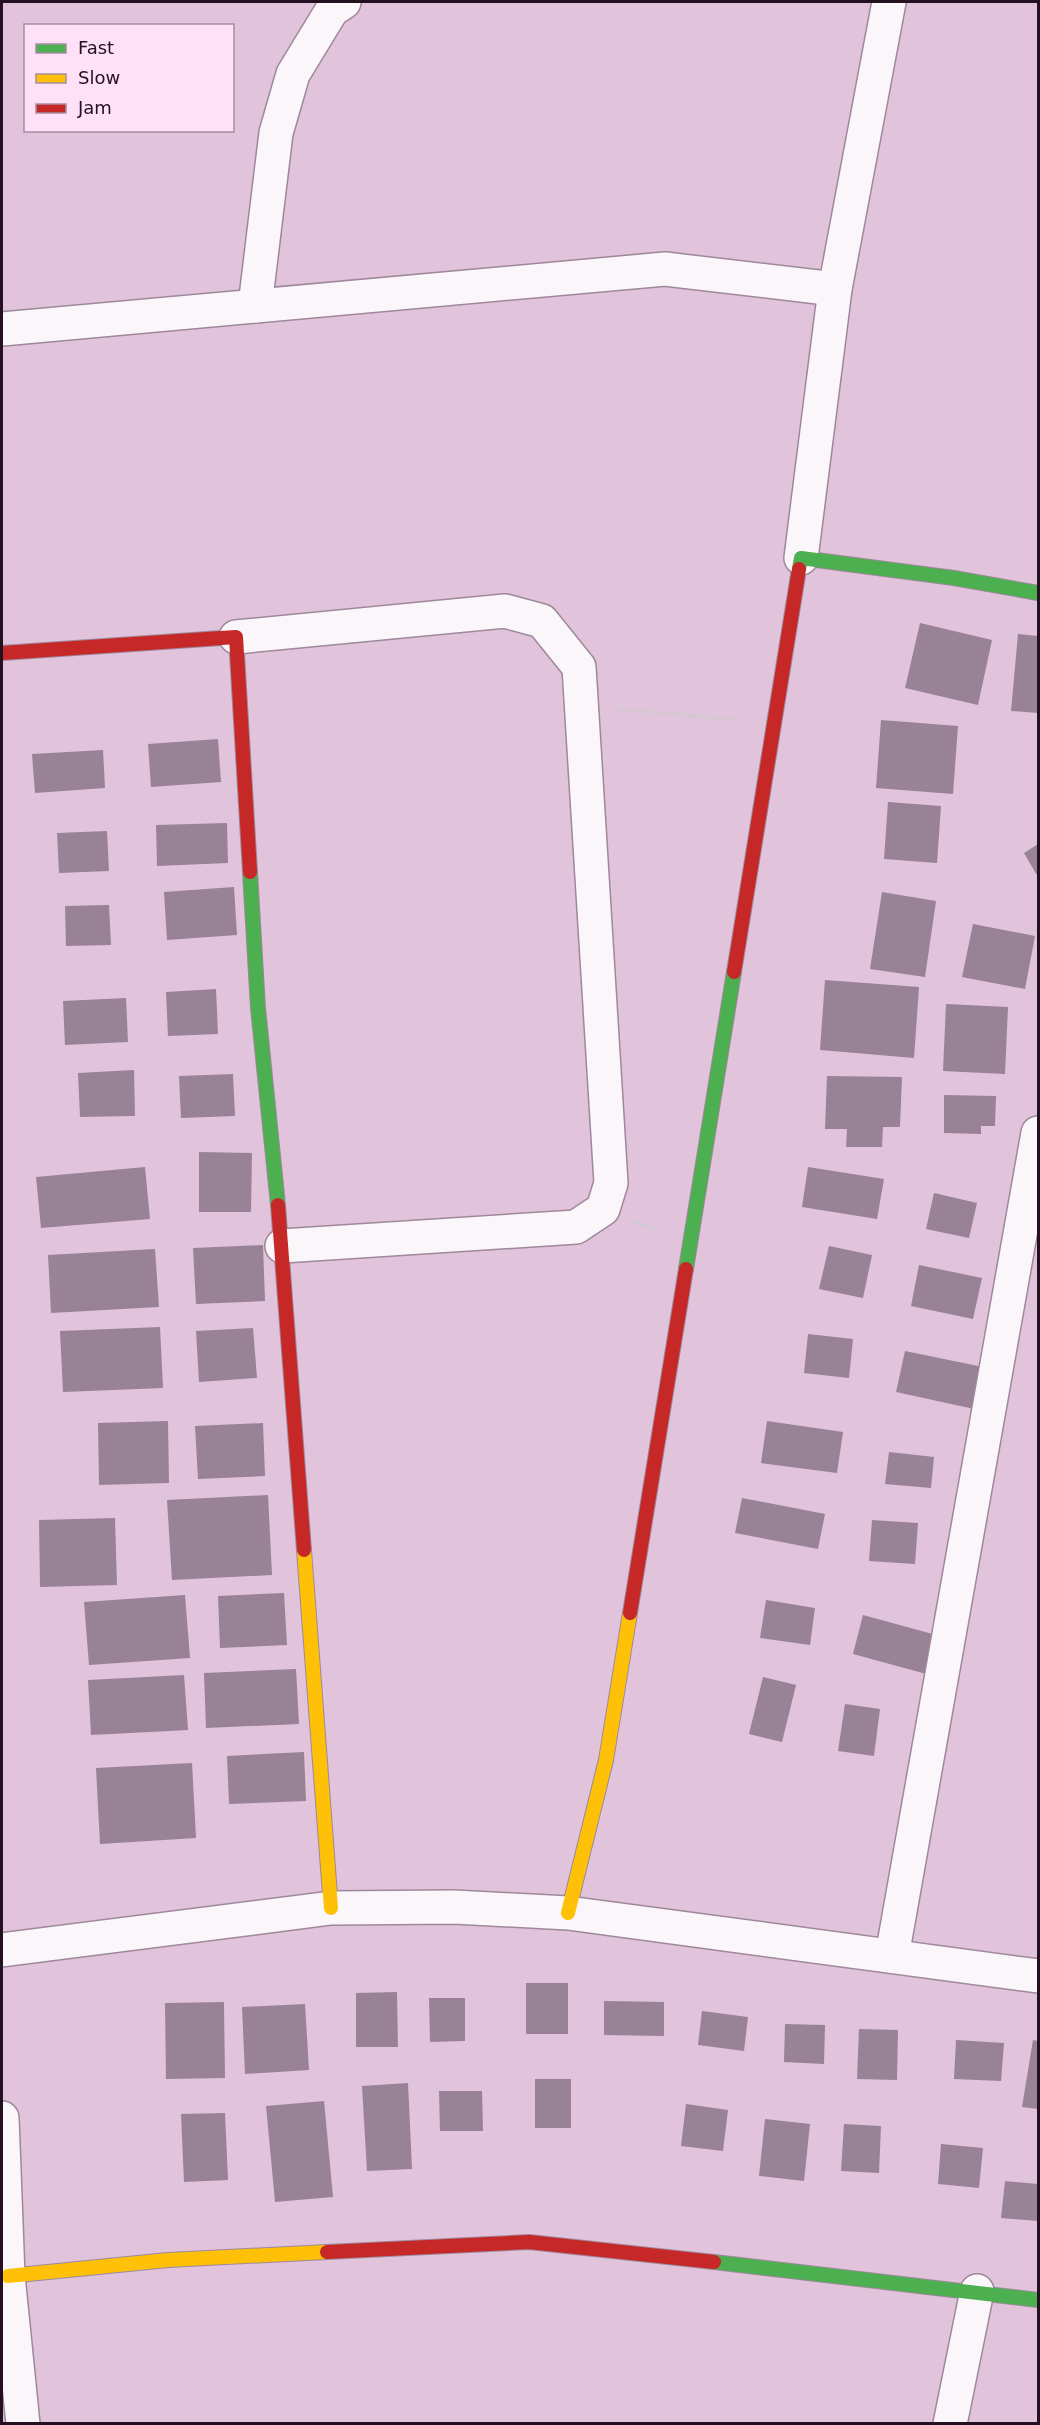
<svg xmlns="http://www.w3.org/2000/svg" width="1040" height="2425" viewBox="0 0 1040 2425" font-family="'DejaVu Sans',sans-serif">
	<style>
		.building { fill: #998295 }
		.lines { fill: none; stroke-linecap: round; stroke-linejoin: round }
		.street-casing { stroke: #9e889a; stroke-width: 36 }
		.fast-casing { stroke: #9e889a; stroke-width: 16 }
		.slow-casing { stroke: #9e889a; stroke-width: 16 }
		.jam-casing { stroke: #9e889a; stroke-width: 16 }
		.path { stroke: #d2c8d0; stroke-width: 4; stroke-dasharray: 6 3; stroke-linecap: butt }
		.street { stroke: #faf6fa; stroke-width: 33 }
		.fast { stroke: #4caf50; stroke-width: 14 }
		.slow { stroke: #ffc107; stroke-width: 14 }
		.jam { stroke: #c62828; stroke-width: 14 }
	</style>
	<rect width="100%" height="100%" fill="#e1c3db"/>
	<g class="building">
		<path d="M920,623l72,17 -14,65 -73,-17z"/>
		<path d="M1018,634l20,2v77l-27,-2z"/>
		<path d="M881,720l77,6 -5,68 -77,-6z"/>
		<path d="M218,739l3,43 -70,5 -3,-43z"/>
		<path d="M103,750l2,38 -70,5 -3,-39z"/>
		<path d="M888,802l53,4 -4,57 -53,-4z"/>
		<path d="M227,823l1,40 -71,3 -1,-41z"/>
		<path d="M107,831l2,40 -50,2 -2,-40z"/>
		<path d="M1038,844v33l-14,-24z"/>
		<path d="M234,887l3,48 -70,5 -3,-48z"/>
		<path d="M882,892l54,9 -11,76 -55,-8z"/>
		<path d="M109,905l2,40 -45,1 -1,-40z"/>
		<path d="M973,924l62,12 -10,53 -63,-12z"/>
		<path d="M825,980l94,7 -5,71 -94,-8z"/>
		<path d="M216,989l2,45 -50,2 -2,-44z"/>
		<path d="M126,998l2,44 -63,3 -2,-44z"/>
		<path d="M946,1004l62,3 -3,67 -62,-3z"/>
		<path d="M134,1070l1,46 -55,1 -2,-44z"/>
		<path d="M233,1074l2,42 -54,2 -2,-42z"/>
		<path d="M827,1076l75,1 -2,50h-17l-1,20h-36l1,-18h-22z"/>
		<path d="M944,1095l52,1 -1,30h-14v8l-37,-1z"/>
		<path d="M199,1152l53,1 -1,59h-52z"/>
		<path d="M145,1167l5,52 -109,9 -5,-51z"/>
		<path d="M808,1167l76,12 -7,40 -75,-12z"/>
		<path d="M934,1193l43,10 -8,35 -43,-9z"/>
		<path d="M263,1245l2,56 -69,3 -3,-56z"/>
		<path d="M829,1246l43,9 -9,43 -44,-9z"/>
		<path d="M155,1249l4,58 -108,6 -3,-58z"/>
		<path d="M919,1265l63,13 -9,41 -62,-13z"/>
		<path d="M160,1327l3,61 -100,4 -3,-61z"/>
		<path d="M253,1328l4,50 -58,4 -3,-51z"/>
		<path d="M808,1334l45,5 -4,39 -45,-5z"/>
		<path d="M905,1351l78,16 -9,42 -78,-17z"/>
		<path d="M168,1421l1,62 -70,2 -1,-62z"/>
		<path d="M767,1421l76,11 -6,41 -76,-10z"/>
		<path d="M263,1423l2,53 -67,3 -3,-53z"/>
		<path d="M889,1452l45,5 -3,31 -46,-4z"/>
		<path d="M268,1495l4,80 -100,5 -5,-80z"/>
		<path d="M742,1498l83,16 -7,35 -83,-16z"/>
		<path d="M115,1518l2,67 -77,2 -1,-67z"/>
		<path d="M872,1520l46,3 -3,41 -46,-3z"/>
		<path d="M284,1593l3,52 -67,3 -2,-52z"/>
		<path d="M185,1595l5,63 -101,7 -5,-63z"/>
		<path d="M766,1600l49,8 -5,37 -50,-7z"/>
		<path d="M863,1615l77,21 -10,39 -77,-21z"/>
		<path d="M296,1669l3,55 -93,4 -2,-55z"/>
		<path d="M184,1675l4,55 -97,5 -3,-55z"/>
		<path d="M763,1677l33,8 -14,57 -33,-8z"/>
		<path d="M845,1704l35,5 -6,47 -36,-5z"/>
		<path d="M304,1752l2,49 -77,3 -2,-48z"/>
		<path d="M192,1763l4,75 -96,6 -4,-76z"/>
		<rect x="526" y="1983" width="42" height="51"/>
		<path d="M397,1992l1,55h-42v-54z"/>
		<path d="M429,1998h36v43l-35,1z"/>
		<path d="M604,2001l60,1v34l-60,-1z"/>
		<path d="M224,2002l1,76 -59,1 -1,-76z"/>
		<path d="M305,2004l4,66 -64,4 -3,-67z"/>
		<path d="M702,2011l46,6 -4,34 -46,-6z"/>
		<path d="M785,2024l40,1 -1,39 -40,-2z"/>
		<path d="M859,2029l39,1 -1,50 -40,-1z"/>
		<path d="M956,2040l48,3 -3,38 -47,-2z"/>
		<path d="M1033,2040l5,1v68l-16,-2z"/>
		<rect x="535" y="2079" width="36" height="49"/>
		<path d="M408,2083l4,86 -45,2 -5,-85z"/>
		<path d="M439,2091h43l1,40h-43z"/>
		<path d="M324,2101l9,96 -58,5 -9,-96z"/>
		<path d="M686,2104l42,6 -5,41 -42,-5z"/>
		<path d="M225,2113l3,67 -44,2 -3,-68z"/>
		<path d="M765,2119l45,5 -6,57 -45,-5z"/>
		<path d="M844,2124l37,2 -2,47 -38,-2z"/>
		<path d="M941,2144l42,4 -4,40 -41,-4z"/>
		<path d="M1005,2181l33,3v37l-37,-3z"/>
	</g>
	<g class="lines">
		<g class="street-casing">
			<g id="street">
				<path d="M255,306l21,-173 17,-59 39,-64 12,-8"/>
				<path d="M2,329l663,-60 170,20"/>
				<path d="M801,558l34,-269 54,-287"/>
				<path d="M236,637l269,-26 37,10 37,46 32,516 -8,26 -27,18 -294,19"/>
				<path d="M2,1950l329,-42 123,-1 114,6 470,63"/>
				<path d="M892,1956l146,-823"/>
				<path d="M2,2118l6,158 15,148"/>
				<path d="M950,2424l27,-133"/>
			</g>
		</g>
		<g class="fast-casing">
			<g id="fast">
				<path d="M799,569l2,-11 153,20 84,15"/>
				<path d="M250,872l8,136 20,197"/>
				<path d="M686,1269l48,-297"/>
				<path d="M714,2262l324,38"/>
			</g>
		</g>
		<g class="slow-casing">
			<g id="slow">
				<path d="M304,1550l27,358"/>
				<path d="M568,1913l38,-153 24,-147"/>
				<path d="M8,2276l160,-16 159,-8"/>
			</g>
		</g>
		<g class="jam-casing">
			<g id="jam">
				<path d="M2,653l234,-16 14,235"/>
				<path d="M734,972l65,-403"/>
				<path d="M278,1205l26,345"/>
				<path d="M630,1613l56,-344"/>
				<path d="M327,2252l202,-10 185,20"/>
			</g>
		</g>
		<g class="path">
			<path d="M618,709l120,11"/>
			<path d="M634,1221l24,9"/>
		</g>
		<use href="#street" class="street"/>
		<use href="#fast" class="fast"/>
		<use href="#slow" class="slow"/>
		<use href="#jam" class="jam"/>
	</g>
	<rect width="1040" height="2425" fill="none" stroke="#241020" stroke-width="6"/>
	<rect x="24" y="24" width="210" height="108" fill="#fee1f7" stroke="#a78da1" stroke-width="1.5"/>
	<rect x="36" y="44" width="30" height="9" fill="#4caf50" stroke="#a78da1" stroke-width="1.5"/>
	<text x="78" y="54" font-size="18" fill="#241020">Fast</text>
	<rect x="36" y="74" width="30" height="9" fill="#ffc107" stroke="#a78da1" stroke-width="1.5"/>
	<text x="78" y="84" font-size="18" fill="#241020">Slow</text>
	<rect x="36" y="104" width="30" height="9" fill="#c62828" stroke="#a78da1" stroke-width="1.5"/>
	<text x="78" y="114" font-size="18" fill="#241020">Jam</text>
</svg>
